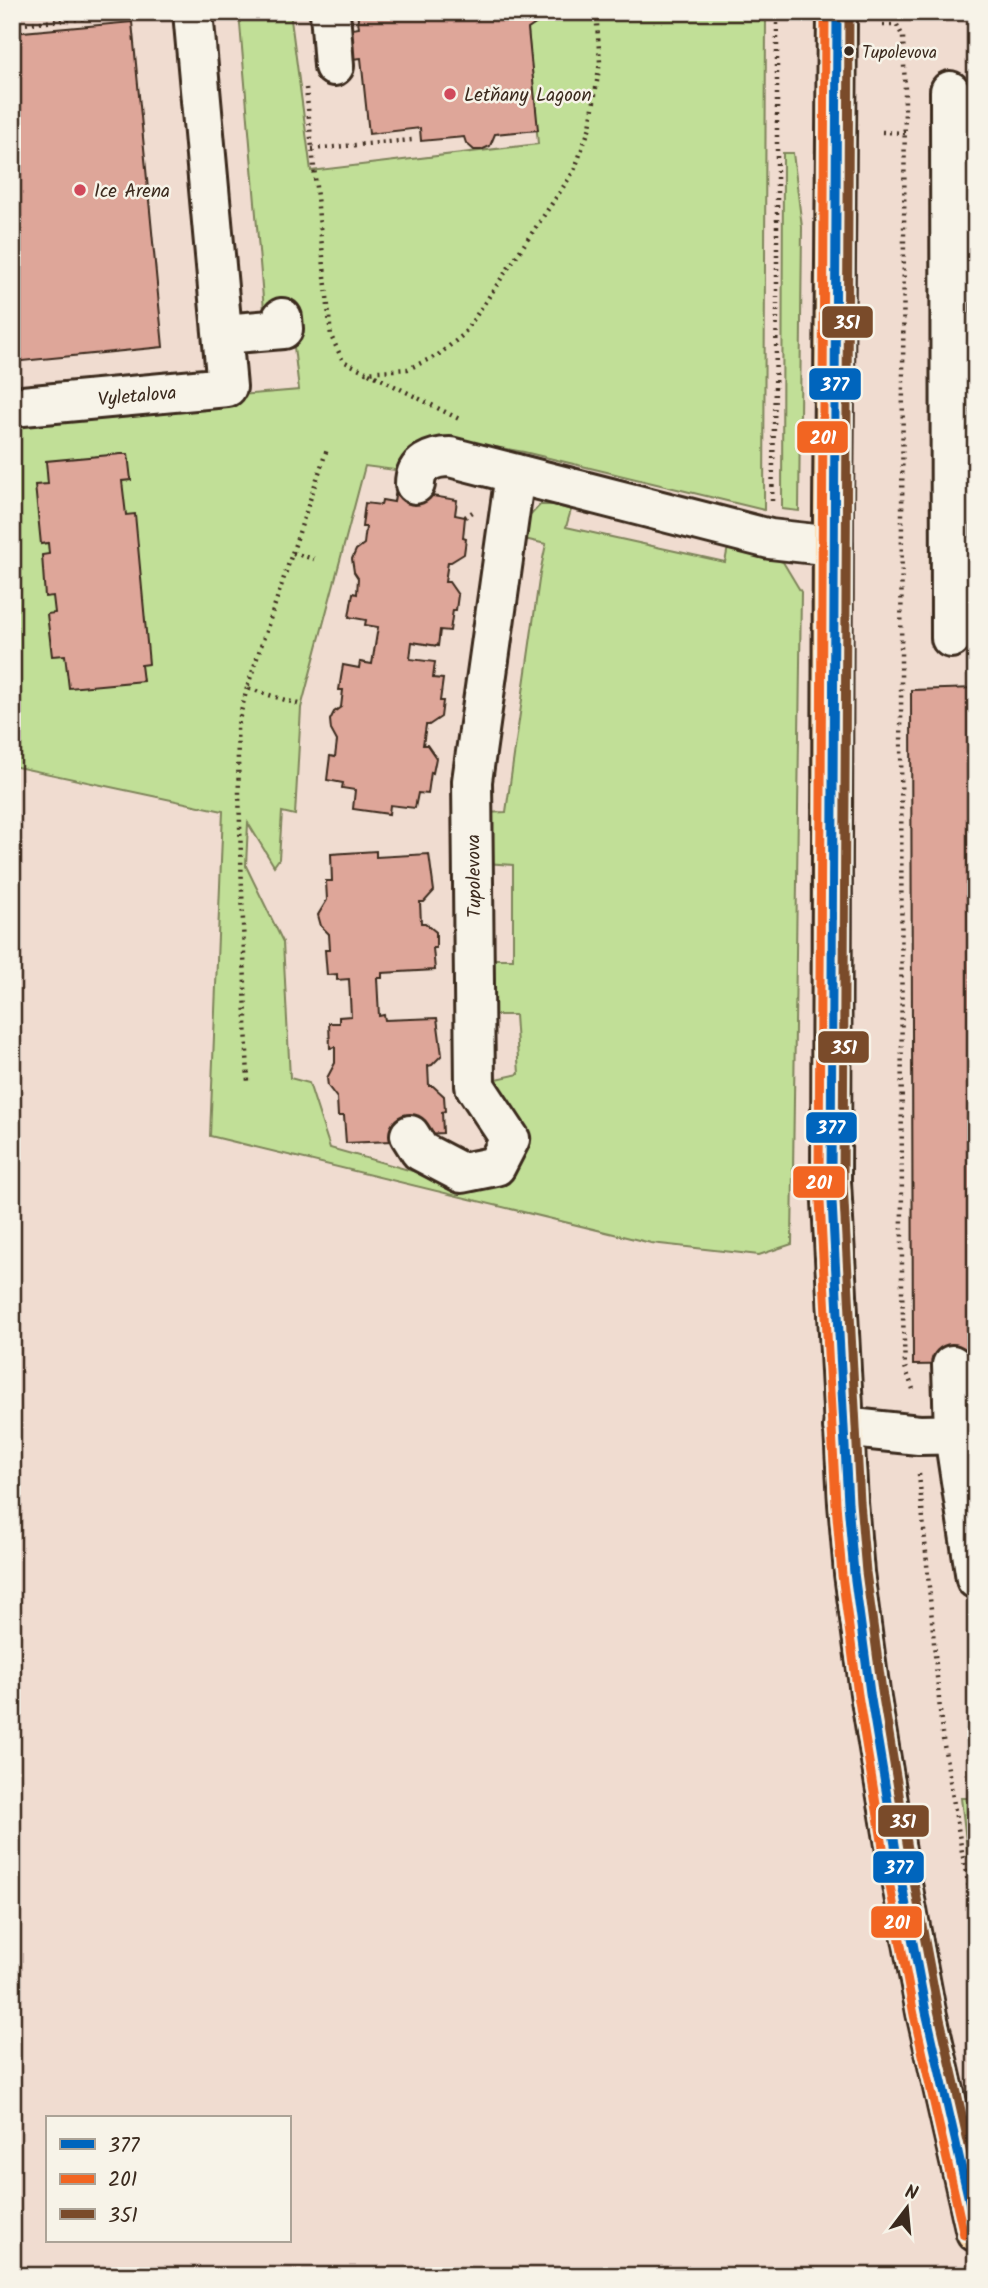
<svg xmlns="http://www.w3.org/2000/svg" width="988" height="2288" viewBox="0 0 988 2288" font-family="Kalam,sans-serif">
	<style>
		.green { fill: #c1df97; stroke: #7e845a; stroke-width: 2 }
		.building { fill: #dea699; stroke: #3b2a1e; stroke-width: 2 }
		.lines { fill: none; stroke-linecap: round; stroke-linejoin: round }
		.minor-casing { stroke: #3b2a1e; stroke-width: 44 }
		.major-casing { stroke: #3b2a1e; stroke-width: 44 }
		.path { stroke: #3b2a1e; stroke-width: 4.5; stroke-dasharray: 2 5; stroke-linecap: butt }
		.minor { stroke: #f7f3e8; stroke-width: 38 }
		.major { stroke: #fedbac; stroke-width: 38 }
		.bus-1-casing { stroke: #f7f3e8; stroke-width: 14 }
		.bus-2-casing { stroke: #f7f3e8; stroke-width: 14 }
		.bus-3-casing { stroke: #f7f3e8; stroke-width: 14 }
		.bus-1 { stroke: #0065bd; stroke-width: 9 }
		.bus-2 { stroke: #f26522; stroke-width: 9 }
		.bus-3 { stroke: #7a4b2a; stroke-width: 9 }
		.bus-dot { fill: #3b2a1e; stroke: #f7f3e8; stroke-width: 2.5 }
		.poi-dot { fill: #d1495b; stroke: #f7f3e8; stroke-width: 2.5 }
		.labels { text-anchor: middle; stroke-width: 5; stroke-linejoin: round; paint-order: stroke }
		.bus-label { font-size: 17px; fill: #3b2a1e; stroke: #f7f3e8; text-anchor: start }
		.poi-label { font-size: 19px; fill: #3b2a1e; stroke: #f7f3e8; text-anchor: start }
		.street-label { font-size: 19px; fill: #3b2a1e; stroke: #f7f3e8 }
		.line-badge { stroke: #f7f3e8; stroke-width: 2.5 }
		.badge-label { font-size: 19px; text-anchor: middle; font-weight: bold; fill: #fff }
	</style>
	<rect width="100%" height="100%" fill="#f0dcd0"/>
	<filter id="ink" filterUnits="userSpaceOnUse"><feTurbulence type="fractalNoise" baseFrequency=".0143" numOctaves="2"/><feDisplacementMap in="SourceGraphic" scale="14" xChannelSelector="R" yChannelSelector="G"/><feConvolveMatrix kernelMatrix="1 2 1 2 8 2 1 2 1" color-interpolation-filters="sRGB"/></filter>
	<g filter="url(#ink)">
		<g class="green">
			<path d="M239,12h51l21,159 227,-27 -10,-115 9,-6 3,-11h226l-2,498 -240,-58 -74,-13 -40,33 -45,-6 -64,242 -6,107 -13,-3 -3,47 -5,7 -26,-43 -2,43 37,76 7,136 19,5 21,65 143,40 29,-5 -10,-103 27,-6 -4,-59h-22l-3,-56h23v-94l-27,-2 -3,-50 23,-1 34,-239 6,-29 -26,-6 7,-19 13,-14h14l17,5 -5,17 159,35 4,-20 54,20 18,30 -9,652 -33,11 -108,-12 -441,-107 13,-325 -211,-45v-345l215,-25 72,-6 -6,-52 -28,-16z"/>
			<path d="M783,153h10l9,74 -3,284 -17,-2z"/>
			<path d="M961,1798h15v47l-5,15 -3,-3z"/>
		</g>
		<g class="building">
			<path d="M357,12h183l-3,11 -9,6 10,101 -43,4 -5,12 -9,4h-7l-8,-7 -2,-6 -43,4 -1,-13 -51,6 -8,-76 -19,2 -2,-29 19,-3z"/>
			<path d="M132,22l31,325 -151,15v-329z"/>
			<path d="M121,454h7l3,26 -9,1 4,34 9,-1 14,150 -8,1 2,16 -74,7 -4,-33 -13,1 -5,-42 8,-1 -2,-17 -8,1 -3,-42 7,-1 -1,-11 -7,1 -6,-59 13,-1 -2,-23z"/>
			<path d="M397,482l36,4 -1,10 25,4 -2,15 10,2 -2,21 3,1 -2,15 -13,8h-3l-3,20h4l9,13 -2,15h-3l-3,21 -10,-1 -2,16 -26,-4 -2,17 25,3 -2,16 10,1 -3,22h3l-2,16 -12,8h-3l-3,20h4l9,13 -3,15 -2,-1 -3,22 -10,-1 -3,15 -25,-3 -1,9 -36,-5 2,-19 -13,-2 1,-5 -16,-3 3,-24 5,1 2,-16 -6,-11 -1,-10 4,-8 7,-5 2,-17h-4l4,-25 16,3 1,-6 12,2 6,-37 -13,-2 1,-5 -17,-3 4,-24 4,1 1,-16 -4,-6 -2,-13 4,-9 8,-6 2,-17h-4l3,-24 16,2 1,-5 12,2z"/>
			<path d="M976,688v676l-63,1 -2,-675z"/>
			<path d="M376,851v6l53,-3 5,37 -10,11h-4l1,21h4l11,9v16h-3l2,22 -53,3v5h-5l2,38 5,-1 1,5 52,-2 5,37 -10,10 -4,1 1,20h4l11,10 1,15 -3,1 1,21 -53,3 1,5 -45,2 -2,-27h-6l-1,-18 -9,-12 -1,-8 8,-15v-16l-5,1 -1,-25h10v-6l12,-1 -2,-37 -12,1v-6l-10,1 -2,-25h5l-1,-16 -8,-8 -3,-11 9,-15 -1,-19h6l-1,-27z"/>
		</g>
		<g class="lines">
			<g class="minor-casing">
				<g id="minor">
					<path d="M330,12l4,54"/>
					<path d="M950,91l1,547"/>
					<path d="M223,334l60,-5 -1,-11"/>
					<path d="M12,407l215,-20 -34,-375"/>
					<path d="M415,484c0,-20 17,-27 35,-27l320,82 63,7"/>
					<path d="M410,1135l10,16 42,22 34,-7 14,-27 -35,-53 -3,-305 43,-307"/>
					<path d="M952,1365l2,70 22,144"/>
					<path d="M843,1427l76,8 57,-1"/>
				</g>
			</g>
			<g class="major-casing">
				<path id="major" d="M837,12l-4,498 -2,672 17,321 6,70 16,120 28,170 28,149 50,220"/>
			</g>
			<g class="path">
				<path d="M882,12v13h15l6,12 2,54 -4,567 1,633 3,76 9,25"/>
				<path d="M12,25l146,-13"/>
				<path d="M306,88l25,248 12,25 23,11 42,-3 30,-14 25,-20 111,-164 16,-44 10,-65 -4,-50"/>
				<path d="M882,132l24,1"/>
				<path d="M312,149l100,-9"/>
				<path d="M369,373l92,47"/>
				<path d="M772,501l5,-188v-301"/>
				<path d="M465,517l9,-6"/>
				<path d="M293,553l21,6"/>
				<path d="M247,688l-10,40 11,356"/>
				<path d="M298,704l-51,-16 80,-239"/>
				<path d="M919,1474l23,259 20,119 14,70"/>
			</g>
			<use href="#minor" class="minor"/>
			<use href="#major" class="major"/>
			<g class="bus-1-casing">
				<path id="bus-1" d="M837,12l-6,1170 17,321 6,70 16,120 28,170 28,149 50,219"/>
			</g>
			<g class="bus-2-casing">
				<path id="bus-2" d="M825,12l-6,1170 17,322 6,71 16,120 28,170 28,150 50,220"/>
			</g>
			<g class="bus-3-casing">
				<path id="bus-3" d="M849,12l-6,1170 17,320 6,70 16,119 28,170 28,149 38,166"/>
			</g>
			<use href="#bus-1" class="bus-1"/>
			<use href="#bus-2" class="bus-2"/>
			<use href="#bus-3" class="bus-3"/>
		</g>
	</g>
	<circle class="bus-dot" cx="849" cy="51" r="6"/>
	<g class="poi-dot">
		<circle cx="450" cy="94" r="7"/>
		<circle cx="80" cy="190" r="7"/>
	</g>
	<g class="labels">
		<g class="bus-label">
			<text x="862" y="58">Tupolevova</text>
		</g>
		<g class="poi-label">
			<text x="464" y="101">Letňany Lagoon</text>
			<text x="94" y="197">Ice Arena</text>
		</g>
		<g class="street-label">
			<text transform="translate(137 395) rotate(-5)" y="7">Vyletalova</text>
			<text transform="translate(473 876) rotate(-91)" y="7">Tupolevova</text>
		</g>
	</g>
	<g class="line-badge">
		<rect x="821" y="305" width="53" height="34" rx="7" fill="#7a4b2a"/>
		<rect x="808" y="367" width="54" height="34" rx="7" fill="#0065bd"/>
		<rect x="796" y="420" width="53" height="34" rx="7" fill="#f26522"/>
		<rect x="817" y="1030" width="53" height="34" rx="7" fill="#7a4b2a"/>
		<rect x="805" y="1111" width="53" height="33" rx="7" fill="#0065bd"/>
		<rect x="792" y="1165" width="54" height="34" rx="7" fill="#f26522"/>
		<rect x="877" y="1804" width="53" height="34" rx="7" fill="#7a4b2a"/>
		<rect x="872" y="1850" width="53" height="34" rx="7" fill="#0065bd"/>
		<rect x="870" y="1905" width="53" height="34" rx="7" fill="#f26522"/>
	</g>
	<g class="badge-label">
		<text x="847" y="329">351</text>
		<text x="835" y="391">377</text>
		<text x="823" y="444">201</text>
		<text x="844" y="1054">351</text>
		<text x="831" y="1134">377</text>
		<text x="819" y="1189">201</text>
		<text x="903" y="1828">351</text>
		<text x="899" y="1874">377</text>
		<text x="897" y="1929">201</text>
	</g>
	<rect width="988" height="2288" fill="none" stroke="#f7f3e8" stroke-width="42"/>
	<rect x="21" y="21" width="946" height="2246" fill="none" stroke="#3b2a1e" stroke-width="2.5" filter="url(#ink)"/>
	<rect x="46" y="2116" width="245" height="126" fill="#f7f3e8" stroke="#aca397" stroke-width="2"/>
	<rect x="60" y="2139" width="35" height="10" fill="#0065bd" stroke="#aca397" stroke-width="2"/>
	<text x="108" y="2152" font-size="21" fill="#3b2a1e">377</text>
	<rect x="60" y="2174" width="35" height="10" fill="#f26522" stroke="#aca397" stroke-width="2"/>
	<text x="108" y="2186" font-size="21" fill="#3b2a1e">201</text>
	<rect x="60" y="2209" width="35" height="10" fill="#7a4b2a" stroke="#aca397" stroke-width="2"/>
	<text x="108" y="2222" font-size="21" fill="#3b2a1e">351</text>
	<g transform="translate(907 2208) rotate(16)" stroke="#f7f3e8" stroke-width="5" paint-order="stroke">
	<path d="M0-5L12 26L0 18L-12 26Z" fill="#3b2a1e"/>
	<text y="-10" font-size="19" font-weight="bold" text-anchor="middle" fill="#3b2a1e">N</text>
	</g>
</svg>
